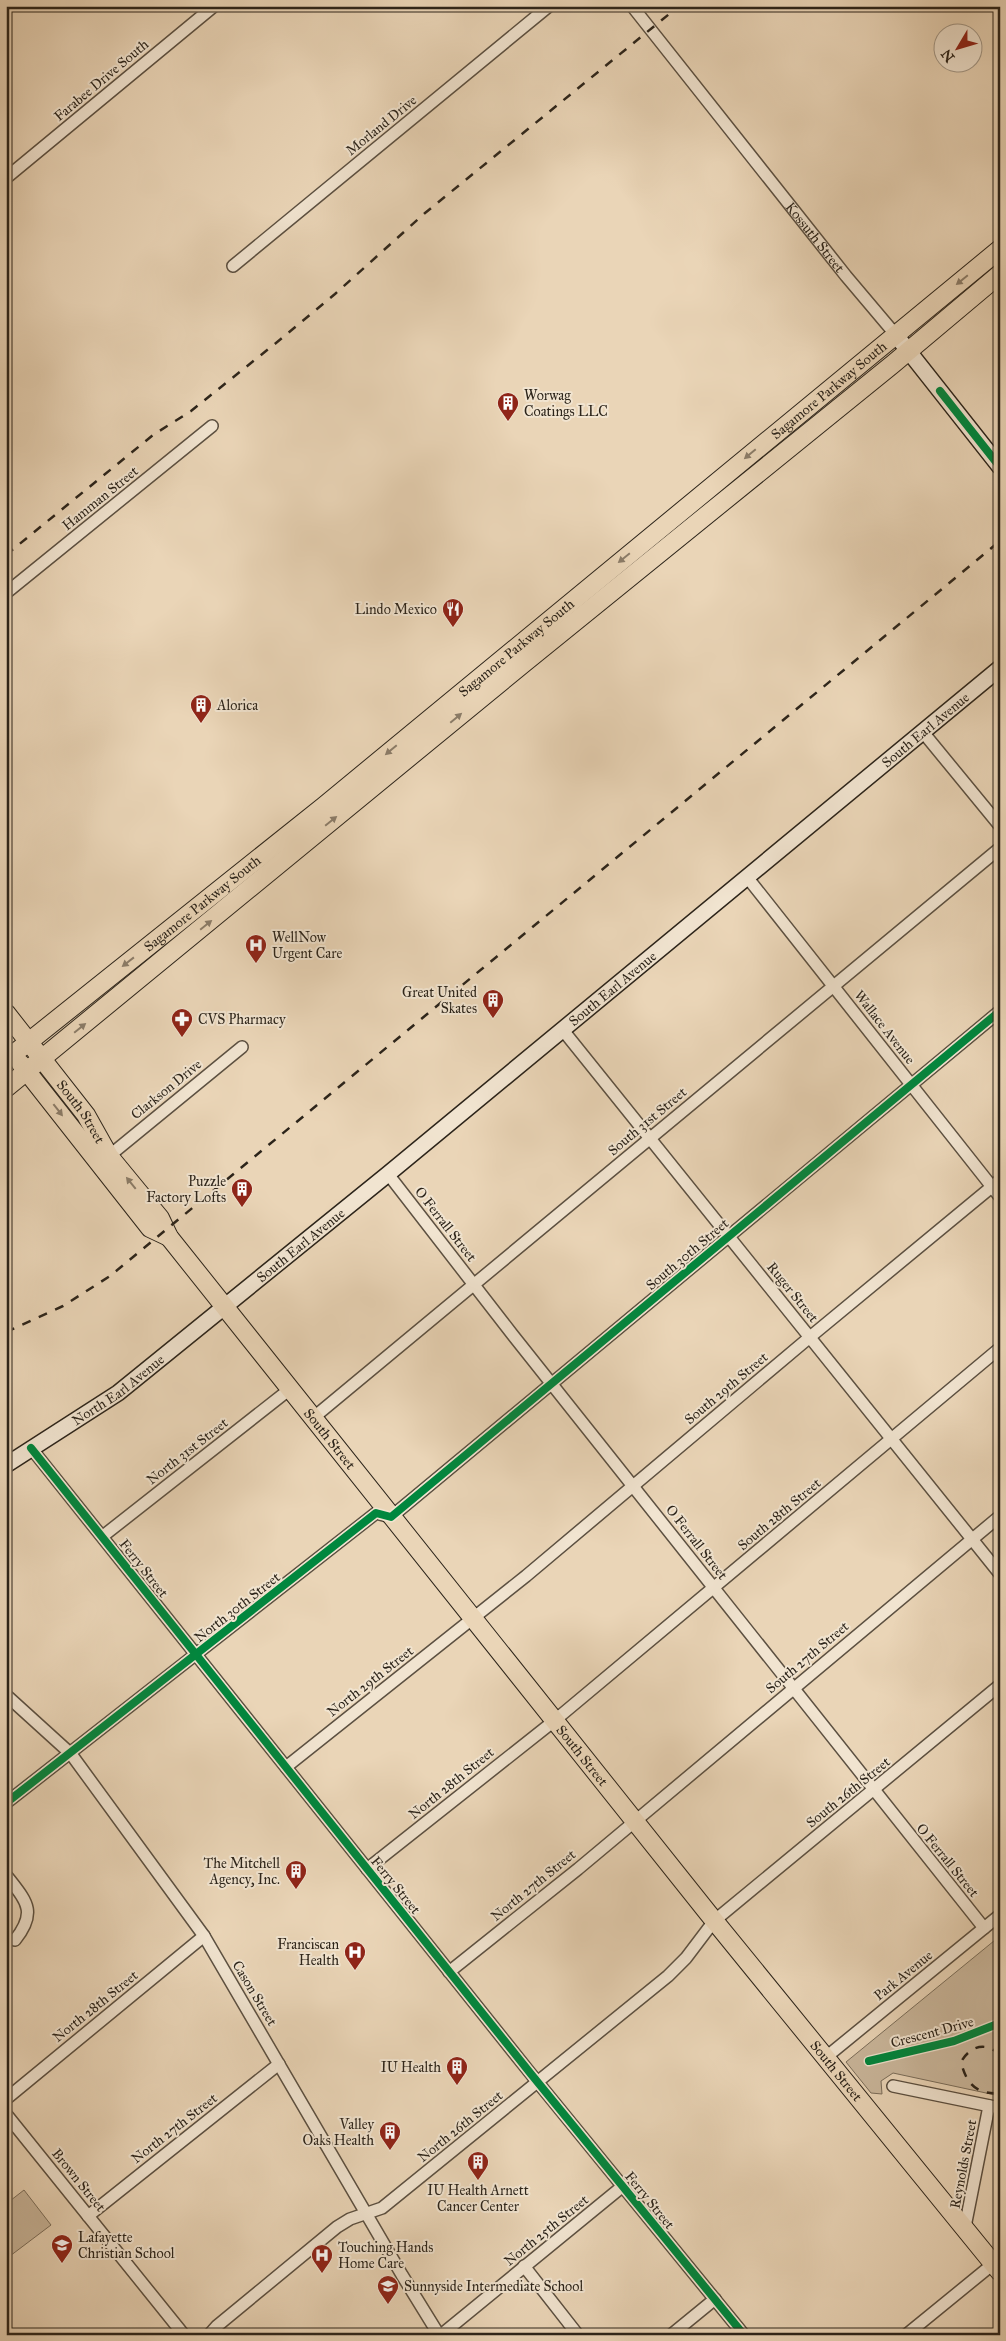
<svg xmlns="http://www.w3.org/2000/svg" width="1006" height="2341" viewBox="0 0 1006 2341" font-family="'IM FELL Great Primer',serif">
	<style>
		.green { fill: #cab79c; stroke: #7b6e5b }
		.lines { fill: none; stroke-linecap: round; stroke-linejoin: round }
		.street-casing { stroke: #5c5041; stroke-width: 14 }
		.secondary-casing { stroke: #2c241a; stroke-width: 18 }
		.primary-casing { stroke: #2c241a; stroke-width: 20 }
		.street { stroke: #f1e4d0; stroke-width: 11 }
		.secondary { stroke: #f1e4d0; stroke-width: 15 }
		.primary { stroke: #ead5b7; stroke-width: 18 }
		.rail { stroke: #2c241a; stroke-width: 2.5; stroke-dasharray: 9 9; stroke-linecap: butt }
		.cycleway-casing { stroke: #f1e4d0; stroke-width: 11 }
		.cycleway { stroke: #00873e; stroke-width: 8 }
		.oneway { fill: #8b7c68 }
		.labels { text-anchor: middle; stroke-width: 4; stroke-linejoin: round; paint-order: stroke }
		.street-label { font-size: 14px; fill: #2c241a; stroke: #f1e4d0 }
		.poi-label { font-size: 14px; fill: #2c241a; stroke: #f1e4d0; text-anchor: start }
	</style>
	<rect width="100%" height="100%" fill="#ead5b7"/>
	<filter id="stains"><feTurbulence type="fractalNoise" baseFrequency=".004" numOctaves="4"/><feColorMatrix values="0 0 0 0 .2 0 0 0 0 .09 0 0 0 0 .02 0 0 0 .5 -.17"/></filter>
	<radialGradient id="worn" r=".72"><stop offset=".6" stop-color="#630" stop-opacity="0"/><stop offset="1" stop-color="#630" stop-opacity=".3"/></radialGradient>
	<g class="green">
		<path d="M1000,1936v160l-107,-23 -12,8 1,13 -11,-1 -25,-31z"/>
		<path d="M24,2190l27,35 -45,34v-55z"/>
	</g>
	<g class="lines">
		<g class="street-casing">
			<g id="street">
				<path id="s1" d="M632,6l214,270 49,58"/>
				<path d="M6,178l208,-172"/>
				<path d="M233,266l316,-260"/>
				<path d="M6,593l206,-167"/>
				<path d="M922,731l78,95"/>
				<path d="M747,877l253,320"/>
				<path d="M562,1029l438,545"/>
				<path d="M109,1156l133,-109"/>
				<path d="M388,1174l124,160 472,594"/>
				<path d="M313,1418l687,-570"/>
				<path d="M31,1448l500,626 213,261"/>
				<path d="M103,1536l187,-147"/>
				<path d="M6,1695l65,59 133,182 198,339 37,60"/>
				<path d="M286,1767l240,-191 284,-239 190,-157"/>
				<path d="M6,1803l370,-290 15,4 609,-506"/>
				<path d="M367,1869l187,-148 446,-373"/>
				<path d="M6,1875c20,26 32,36 9,65"/>
				<path d="M449,1972l129,-103 422,-353"/>
				<path d="M825,2058l175,-143"/>
				<path d="M893,2086l107,22"/>
				<path d="M6,2099l198,-163"/>
				<path d="M6,2114l178,221"/>
				<path d="M88,2216l191,-152"/>
				<path d="M965,2227l24,-121"/>
				<path d="M524,2266l54,69"/>
				<path d="M209,2335l8,-9 120,-99 13,-8 32,-11 286,-232 18,-18 28,-37 286,-236"/>
				<path d="M441,2335l182,-149"/>
				<path d="M671,2335l44,-36"/>
				<path d="M906,2335l87,-71 7,1"/>
			</g>
		</g>
		<g class="secondary-casing">
			<g id="secondary">
				<path d="M895,334l105,133"/>
				<path id="s2" d="M6,1465l112,-72 270,-219 612,-506"/>
			</g>
		</g>
		<g class="primary-casing">
			<g id="primary">
				<path id="s3" d="M6,1013l80,102 23,41 51,62 9,19 539,676 292,359"/>
				<path id="s4" d="M6,1060l318,-254 676,-557"/>
				<path d="M21,1064l129,164 19,9"/>
				<path d="M6,1088l518,-425 369,-299 107,-90"/>
			</g>
		</g>
		<use href="#street" class="street"/>
		<use href="#secondary" class="secondary"/>
		<use href="#primary" class="primary"/>
		<g class="rail">
			<path d="M6,555l147,-120 38,-24 85,-68 59,-49 90,-81 254,-207"/>
			<path d="M6,1332l57,-26 47,-30 890,-735"/>
			<path d="M1000,2055c-14,-14 -30,-9 -39,7 5,21 15,33 39,31"/>
		</g>
		<g class="cycleway-casing">
			<g id="cycleway">
				<path d="M940,391l60,76"/>
				<path d="M31,1448l500,626 213,261"/>
				<path d="M6,1803l370,-290 15,4 609,-506"/>
				<path d="M869,2061l85,-20 46,-18"/>
			</g>
		</g>
		<use href="#cycleway" class="cycleway"/>
	</g>
	<defs><path id="oneway-solid" d="M-6-.8H1V-3.2L6.5 0L1 3.2V.8H-6Z" transform="scale(1.25)"/></defs>
	<g class="oneway">
		<use href="#oneway-solid" transform="translate(962 280) rotate(141)"/>
		<use href="#oneway-solid" transform="translate(750 454) rotate(140)"/>
		<use href="#oneway-solid" transform="translate(624 558) rotate(141)"/>
		<use href="#oneway-solid" transform="translate(456 718) rotate(-40)"/>
		<use href="#oneway-solid" transform="translate(391 750) rotate(140)"/>
		<use href="#oneway-solid" transform="translate(331 821) rotate(-39)"/>
		<use href="#oneway-solid" transform="translate(206 925) rotate(-39)"/>
		<use href="#oneway-solid" transform="translate(128 962) rotate(142)"/>
		<use href="#oneway-solid" transform="translate(80 1028) rotate(-39)"/>
		<use href="#oneway-solid" transform="translate(58 1110) rotate(52)"/>
		<use href="#oneway-solid" transform="translate(131 1183) rotate(-129)"/>
	</g>
	<defs>
		<g id="building-pin" transform="scale(1.125)"><path d="M0 17L-7.5 6A9.5 9.5 0 1 1 7.5 6Z" fill="#8f2418" stroke="#f1e4d0"/><path d="M-4-6H4V6H1V3H-1V6H-4ZM-2.5-4.3h1.7v1.8h-1.7ZM.8-4.3h1.7v1.8H.8ZM-2.5-1h1.7V.8h-1.7ZM.8-1h1.7V.8H.8Z" fill="#fff"/></g>
		<g id="restaurant-pin" transform="scale(1.125)"><path d="M0 17L-7.5 6A9.5 9.5 0 1 1 7.5 6Z" fill="#8f2418" stroke="#f1e4d0"/><path d="M-5-6h1v4h1v-4h1v4h1v-4h1v5L-1.5 .5V6h-2V.5L-5-1ZM5-6V6H3V1.5H1.5Q1.5-4 5-6Z" fill="#fff"/></g>
		<g id="hospital-pin" transform="scale(1.125)"><path d="M0 17L-7.5 6A9.5 9.5 0 1 1 7.5 6Z" fill="#8f2418" stroke="#f1e4d0"/><path d="M-5-5h3v3.5h4V-5h3V5h-3V1.5h-4V5h-3Z" fill="#fff"/></g>
		<g id="pharmacy-pin" transform="scale(1.125)"><path d="M0 17L-7.5 6A9.5 9.5 0 1 1 7.5 6Z" fill="#8f2418" stroke="#f1e4d0"/><path d="M-2-6h4v4h4v4h-4v4h-4v-4h-4v-4h4Z" fill="#fff"/></g>
		<g id="school-pin" transform="scale(1.125)"><path d="M0 17L-7.5 6A9.5 9.5 0 1 1 7.5 6Z" fill="#8f2418" stroke="#f1e4d0"/><path d="M0-5L7-2L0 1L-7-2ZM-4 1L0 2.5L4 1V4Q0 6-4 4Z" fill="#fff"/></g>
	</defs>
	<g fill-rule="evenodd">
		<use href="#building-pin" x="508" y="403"/>
		<use href="#restaurant-pin" x="453" y="609"/>
		<use href="#building-pin" x="201" y="705"/>
		<use href="#hospital-pin" x="256" y="945"/>
		<use href="#building-pin" x="493" y="1000"/>
		<use href="#pharmacy-pin" x="182" y="1019"/>
		<use href="#building-pin" x="242" y="1189"/>
		<use href="#building-pin" x="296" y="1871"/>
		<use href="#hospital-pin" x="355" y="1952"/>
		<use href="#building-pin" x="457" y="2067"/>
		<use href="#building-pin" x="390" y="2132"/>
		<use href="#building-pin" x="478" y="2162"/>
		<use href="#school-pin" x="62" y="2245"/>
		<use href="#hospital-pin" x="322" y="2255"/>
		<use href="#school-pin" x="388" y="2286"/>
	</g>
	<g class="labels">
		<g class="street-label">
			<text transform="translate(101 80) rotate(-40)" y="5">Farabee Drive South</text>
			<text transform="translate(381 125) rotate(-39)" y="5">Morland Drive</text>
			<text dy="5" stroke="none"><textPath href="#s1" startOffset="295">Kossuth Street</textPath></text>
			<text dy="5" stroke="none"><textPath href="#s4" startOffset="1061">Sagamore Parkway South</textPath></text>
			<text transform="translate(100 498) rotate(-39)" y="5">Hamman Street</text>
			<text dy="5" stroke="none"><textPath href="#s4" startOffset="656">Sagamore Parkway South</textPath></text>
			<text dy="5" stroke="none"><textPath href="#s2" startOffset="1178">South Earl Avenue</textPath></text>
			<text dy="5" stroke="none"><textPath href="#s4" startOffset="251">Sagamore Parkway South</textPath></text>
			<text dy="5" stroke="none"><textPath href="#s2" startOffset="772">South Earl Avenue</textPath></text>
			<text transform="translate(885 1027) rotate(52)" y="5">Wallace Avenue</text>
			<text transform="translate(166 1089) rotate(-39)" y="5">Clarkson Drive</text>
			<text dy="5" stroke="none"><textPath href="#s3" startOffset="124">South Street</textPath></text>
			<text transform="translate(647 1121) rotate(-40)" y="5">South 31st Street</text>
			<text transform="translate(446 1224) rotate(52)" y="5">O Ferrall Street</text>
			<text dy="5" stroke="none"><textPath href="#s2" startOffset="368">South Earl Avenue</textPath></text>
			<text transform="translate(687 1254) rotate(-40)" y="5">South 30th Street</text>
			<text transform="translate(793 1292) rotate(51)" y="5">Ruger Street</text>
			<text transform="translate(726 1388) rotate(-40)" y="5">South 29th Street</text>
			<text dy="5" stroke="none"><textPath href="#s2" startOffset="135">North Earl Avenue</textPath></text>
			<text dy="5" stroke="none"><textPath href="#s3" startOffset="536">South Street</textPath></text>
			<text transform="translate(187 1451) rotate(-38)" y="5">North 31st Street</text>
			<text transform="translate(779 1514) rotate(-40)" y="5">South 28th Street</text>
			<text transform="translate(697 1542) rotate(52)" y="5">O Ferrall Street</text>
			<text transform="translate(144 1568) rotate(52)" y="5">Ferry Street</text>
			<text transform="translate(237 1607) rotate(-38)" y="5">North 30th Street</text>
			<text transform="translate(807 1657) rotate(-40)" y="5">South 27th Street</text>
			<text transform="translate(370 1681) rotate(-38)" y="5">North 29th Street</text>
			<text dy="5" stroke="none"><textPath href="#s3" startOffset="941">South Street</textPath></text>
			<text transform="translate(451 1783) rotate(-39)" y="5">North 28th Street</text>
			<text transform="translate(848 1792) rotate(-39)" y="5">South 26th Street</text>
			<text transform="translate(948 1860) rotate(51)" y="5">O Ferrall Street</text>
			<text transform="translate(396 1885) rotate(51)" y="5">Ferry Street</text>
			<text transform="translate(533 1885) rotate(-39)" y="5">North 27th Street</text>
			<text transform="translate(903 1975) rotate(-39)" y="5">Park Avenue</text>
			<text transform="translate(255 1993) rotate(59)" y="5">Cason Street</text>
			<text transform="translate(95 2006) rotate(-39)" y="5">North 28th Street</text>
			<text transform="translate(932 2032) rotate(-15)" y="5">Crescent Drive</text>
			<text dy="5" stroke="none"><textPath href="#s3" startOffset="1346">South Street</textPath></text>
			<text transform="translate(460 2126) rotate(-39)" y="5">North 26th Street</text>
			<text transform="translate(174 2128) rotate(-38)" y="5">North 27th Street</text>
			<text transform="translate(963 2164) rotate(-79)" y="5">Reynolds Street</text>
			<text transform="translate(79 2180) rotate(51)" y="5">Brown Street</text>
			<text transform="translate(650 2200) rotate(51)" y="5">Ferry Street</text>
			<text transform="translate(546 2230) rotate(-39)" y="5">North 25th Street</text>
		</g>
		<g class="poi-label">
			<text x="524" y="400">Worwag<tspan x="524" dy="16">Coatings LLC</tspan></text>
			<text x="437" y="614" text-anchor="end">Lindo Mexico</text>
			<text x="217" y="710">Alorica</text>
			<text x="272" y="942">WellNow<tspan x="272" dy="16">Urgent Care</tspan></text>
			<text x="477" y="997" text-anchor="end">Great United<tspan x="477" dy="16">Skates</tspan></text>
			<text x="198" y="1024">CVS Pharmacy</text>
			<text x="226" y="1186" text-anchor="end">Puzzle<tspan x="226" dy="16">Factory Lofts</tspan></text>
			<text x="280" y="1868" text-anchor="end">The Mitchell<tspan x="280" dy="16">Agency, Inc.</tspan></text>
			<text x="339" y="1949" text-anchor="end">Franciscan<tspan x="339" dy="16">Health</tspan></text>
			<text x="441" y="2072" text-anchor="end">IU Health</text>
			<text x="374" y="2129" text-anchor="end">Valley<tspan x="374" dy="16">Oaks Health</tspan></text>
			<text x="478" y="2195" text-anchor="middle">IU Health Arnett<tspan x="478" dy="16">Cancer Center</tspan></text>
			<text x="78" y="2242">Lafayette<tspan x="78" dy="16">Christian School</tspan></text>
			<text x="338" y="2252">Touching Hands<tspan x="338" dy="16">Home Care</tspan></text>
			<text x="404" y="2291">Sunnyside Intermediate School</text>
		</g>
	</g>
	<rect width="1006" height="2341" fill="none" stroke="#ead5b7" stroke-width="25"/>
	<rect x="8" y="8" width="991" height="2326" fill="none" stroke="#2c241a" stroke-width="2.5"/>
	<rect x="12" y="12" width="981" height="2316" fill="none" stroke="#2c241a"/>
	<g transform="translate(958 48) rotate(232)"><circle r="24" fill="#f1e4d0" stroke="#a29787"/>
	<path d="M0-4L9 19L0 12L-9 19Z" fill="#8f2418"/>
	<text y="-8" font-size="14" font-weight="bold" text-anchor="middle" fill="#2c241a">N</text>
	</g>
	<rect width="100%" height="100%" filter="url(#stains)"/>
	<rect width="100%" height="100%" fill="url(#worn)"/>
</svg>
